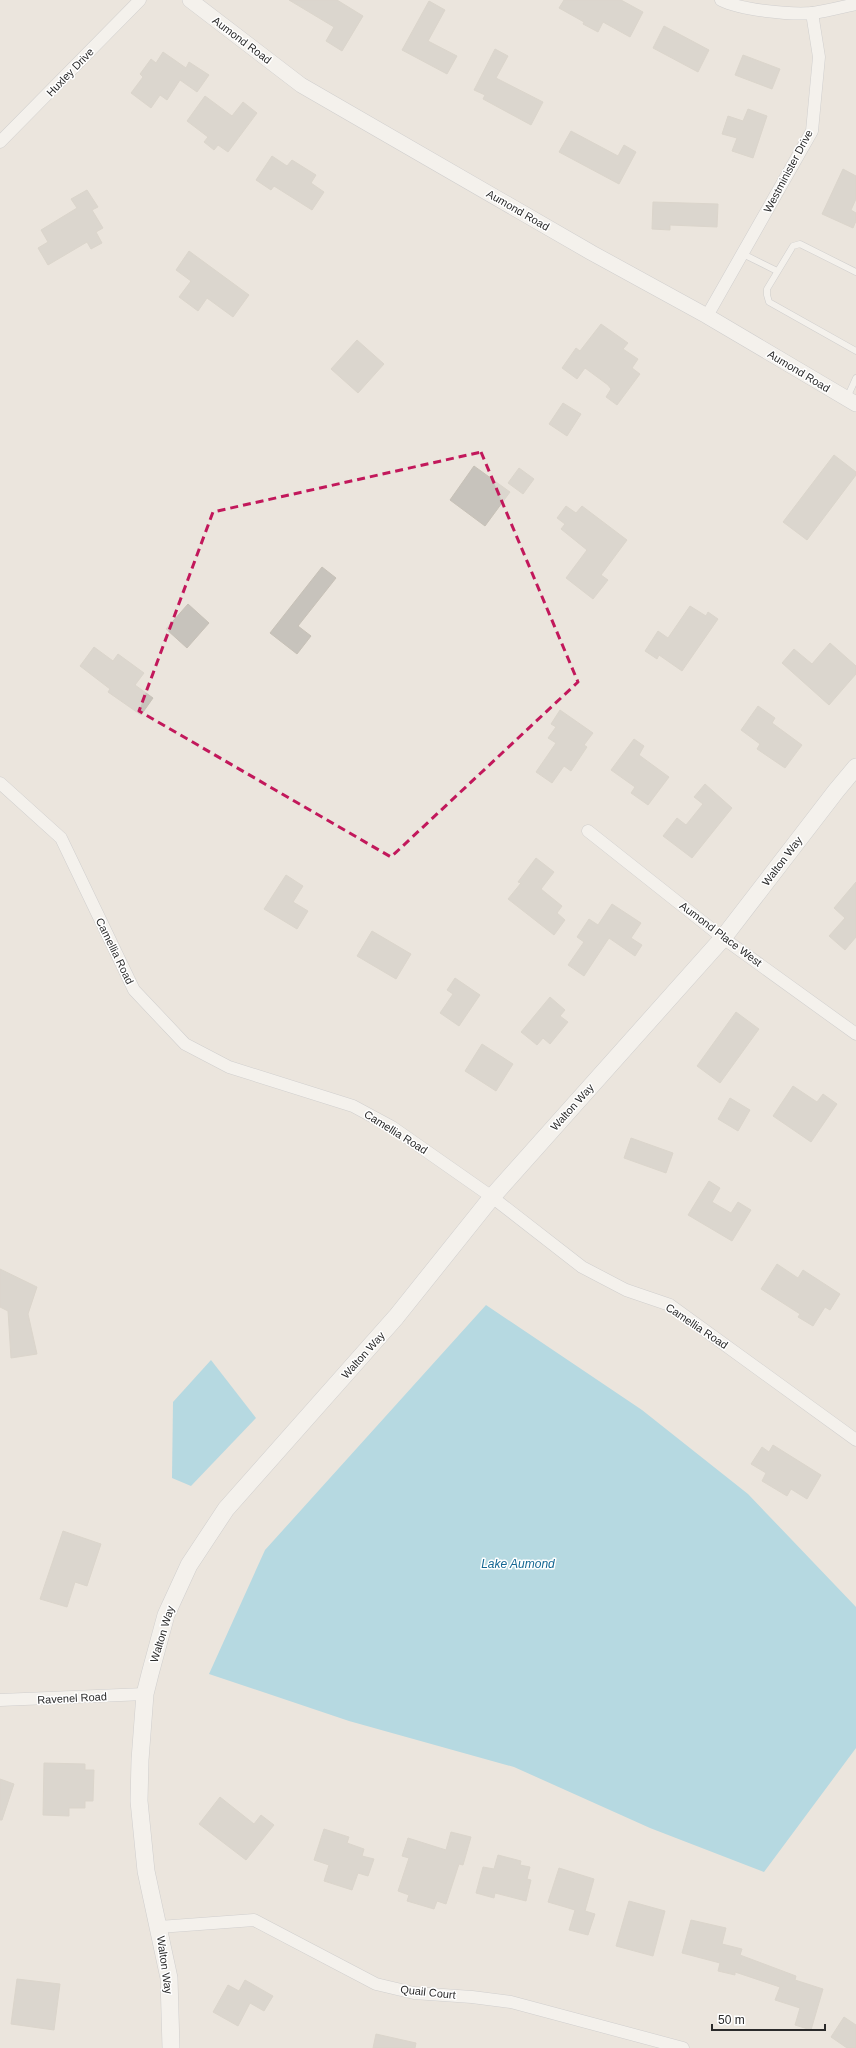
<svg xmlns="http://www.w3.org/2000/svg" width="856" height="2048" viewBox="0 0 856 2048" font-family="Arial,sans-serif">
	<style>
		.water { fill: #76c9e7 }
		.building { fill: #c7c3bc; stroke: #c7c1b7 }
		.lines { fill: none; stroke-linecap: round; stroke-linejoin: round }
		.service-casing { stroke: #b0b3bd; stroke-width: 7 }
		.minor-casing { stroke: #b0b3bd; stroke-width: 13 }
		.tertiary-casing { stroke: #b0b3bd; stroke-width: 16 }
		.secondary-casing { stroke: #b0b3bd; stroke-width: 18 }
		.service { stroke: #fff; stroke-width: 6 }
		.minor { stroke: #fff; stroke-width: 12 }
		.tertiary { stroke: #fff; stroke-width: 15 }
		.secondary { stroke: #fff; stroke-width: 17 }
		.marked { fill: none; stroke: #c2185b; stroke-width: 3; stroke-dasharray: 8 5; stroke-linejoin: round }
		.labels { text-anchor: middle; stroke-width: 3; stroke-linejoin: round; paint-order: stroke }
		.street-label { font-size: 11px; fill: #2a2a2a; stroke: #fff }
		.water-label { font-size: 12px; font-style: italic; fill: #156793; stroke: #fff }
	</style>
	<rect width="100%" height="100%" fill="#ebe5dd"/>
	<g class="water">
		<path d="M486,1305l156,105 106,84 108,113v141l-92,124 -114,-44 -136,-61 -165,-46 -140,-47 56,-124z"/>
		<path d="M211,1360l45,58 -65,68 -19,-8 1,-76z"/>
	</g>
	<g class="building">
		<path d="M289,0h48l26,16 -21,35 -16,-10 8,-14z"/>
		<path d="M564,0h57l22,12 -13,25 -27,-15 -5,10 -15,-8 1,-2 -25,-14z"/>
		<path d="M429,1l16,9 -17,31 29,15 -10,18 -45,-24z"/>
		<path d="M664,26l45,24 -11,22 -45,-24z"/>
		<path d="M495,49l13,7 -12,22 47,24 -12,23 -48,-26 2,-4 -11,-5z"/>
		<path d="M163,52l23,16 3,-6 20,13 -12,17 -17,-12 -13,20 -7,-5 -9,13 -20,-15 12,-16 -3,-3 11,-15 5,4z"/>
		<path d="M743,55l37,14 -8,20 -37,-14z"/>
		<path d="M205,96l27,20 11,-14 14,11 -29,39 -10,-7 -4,5 -10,-8 4,-5 -21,-16z"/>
		<path d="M748,109l19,7 -14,42 -21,-7 5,-13 -15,-4 6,-18 15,5z"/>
		<path d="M571,131l47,25 6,-11 12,7 -17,32 -60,-32z"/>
		<path d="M272,156l15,10 5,-6 24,15 -5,8 13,9 -12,18 -38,-24 -3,4 -15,-10z"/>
		<path d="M843,169l13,7v23l-5,11 5,3v8l-3,7 -31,-14z"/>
		<path d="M87,190l11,17 -6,3 11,18 -7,4 6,11 -11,6 -4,-7 -39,23 -10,-17 10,-6 -7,-12 36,-22 -6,-9z"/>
		<path d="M653,202l65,2 -1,23 -47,-2v5l-18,-1z"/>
		<path d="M189,251l60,44 -16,22 -26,-19 -9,13 -19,-14 12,-16 -15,-11z"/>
		<path d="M601,324l27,19 -5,6 15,10 -6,9 8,6 -23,31 -11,-8 5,-8 -3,-4 -23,-17 -8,11 -15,-11 14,-20 4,3z"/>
		<path d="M357,340l27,24 -26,29 -27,-24z"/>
		<path d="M563,403l18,11 -14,22 -18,-12z"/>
		<path d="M834,455l22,17v3l-49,65 -24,-18z"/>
		<path d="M474,466l36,26 -25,34 -35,-26z"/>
		<path d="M519,468l15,11 -11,15 -15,-11z"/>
		<path d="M566,506l10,7 6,-7 45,34 -26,35 7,5 -15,19 -27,-21 21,-28 -26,-21 4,-5 -8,-6z"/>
		<path d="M322,567l14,11 -38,48 13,10 -14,18 -27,-21z"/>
		<path d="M188,604l21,19 -22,25 -21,-19z"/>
		<path d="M690,606l16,10 2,-4 10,7 -36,52 -23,-16 -2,4 -12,-8 13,-20 10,7z"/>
		<path d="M830,643l26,23v8l-27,31 -47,-42 12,-14 18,15z"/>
		<path d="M94,647l19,14 5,-7 26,19 -9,12 18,13 -12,17 -33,-23 2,-3 -30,-23z"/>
		<path d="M758,706l17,12 -3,5 30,22 -17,23 -28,-19 3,-5 -19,-14z"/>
		<path d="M560,710l33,23 -9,12 3,2 -16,24 -7,-5 -12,17 -16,-11 20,-29 -8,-5 8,-11 -5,-3z"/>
		<path d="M634,739l10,7 -5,9 30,22 -21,28 -17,-12 4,-6 -24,-17z"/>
		<path d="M705,784l27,24 -40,50 -29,-22 14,-18 9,7 17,-21 -9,-7z"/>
		<path d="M536,858l18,14 -13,17 21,17 -5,7 8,7 -11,15 -46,-36 13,-16 -3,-1z"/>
		<path d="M286,875l17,11 -10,16 15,9 -11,18 -33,-20z"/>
		<path d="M856,882v55l-11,13 -16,-14 16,-18 -11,-10z"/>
		<path d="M612,904l29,19 -10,15 11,7 -7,11 -26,-18 -25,38 -16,-11 16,-23 -7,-5 12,-18 9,6z"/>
		<path d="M372,931l39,23 -15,25 -39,-23z"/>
		<path d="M455,978l25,17 -21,31 -19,-13 13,-19 -6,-4z"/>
		<path d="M550,997l15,13 -5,6 8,6 -18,22 -7,-6 -6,7 -16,-13z"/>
		<path d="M736,1012l23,17 -39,54 -23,-17z"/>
		<path d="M482,1044l31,20 -17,27 -31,-20z"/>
		<path d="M793,1086l24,16 6,-8 14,10 -26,38 -38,-26z"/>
		<path d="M730,1098l20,12 -12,21 -20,-12z"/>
		<path d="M631,1138l42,15 -7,20 -42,-15z"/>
		<path d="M709,1181l11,7 -8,14 19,11 7,-11 13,8 -19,31 -44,-26z"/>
		<path d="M777,1264l21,14 5,-8 37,24 -10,16 -5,-3 -12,19 -15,-9 2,-3 -39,-25z"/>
		<path d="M0,1269l37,18 -9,27 9,40 -26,4 -3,-47 -8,-4z"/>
		<path d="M773,1445l48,30 -14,24 -16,-10 -4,7 -25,-15 4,-8 -15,-9 11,-17 7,5z"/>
		<path d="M63,1531l38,13 -14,42 -12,-4 -8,25 -27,-8z"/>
		<path d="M44,1763l41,1v6h9l-1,31h-8v7h-16v8l-26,-1z"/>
		<path d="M0,1779l14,5 -12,36h-2z"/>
		<path d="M220,1797l34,27 7,-9 13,10 -28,35 -47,-36z"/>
		<path d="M324,1829l25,8 -2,6 17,6 -2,7 12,3 -6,17 -10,-3 -6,17 -28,-9 5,-16 -15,-5z"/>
		<path d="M451,1832l20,5 -8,28 -4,-1 -13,40 -9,-3 -3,8 -27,-8 2,-6 -11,-4 11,-33 -7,-2 6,-18 38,12z"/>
		<path d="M498,1855l23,6 -1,4 10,2 -3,12 4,1 -5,21 -31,-8 -1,5 -18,-5 7,-26 11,2z"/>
		<path d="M559,1868l35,11 -9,32 10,3 -7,21 -19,-5 6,-20 -27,-8z"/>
		<path d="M629,1901l36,10 -12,45 -37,-10z"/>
		<path d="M691,1920l35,8 -4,16 20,5 -2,6 56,21 -1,4 28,9 -12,41 -16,-5 5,-17 -25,-8 5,-13 -45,-15v3l-17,-4 2,-8 -38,-10z"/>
		<path d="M17,1979l43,5 -6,46 -43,-6z"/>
		<path d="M245,1980l28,16 -9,15 -14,-8 -12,23 -25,-14 15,-27 11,6z"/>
		<path d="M844,2017l12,8v23h-9l-16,-11z"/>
		<path d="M376,2034l40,9 -1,5h-42z"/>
	</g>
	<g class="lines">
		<g class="service-casing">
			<g id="service">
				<path d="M743,254l34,17"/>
				<path d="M856,272l-56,-28 -7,2 -26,43v6l2,7 87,49"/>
				<path d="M847,398l9,-20"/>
			</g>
		</g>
		<g class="minor-casing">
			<g id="minor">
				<path d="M721,0c19,10 70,15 92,13 14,-2 29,-6 43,-9"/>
				<path d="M0,142l140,-142"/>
				<path d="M707,316l105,-185 7,-74 -7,-44"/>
				<path d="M0,783l61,55 73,152 51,54 44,23 124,39 39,21 100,70 90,70 44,23 44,15 186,135"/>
				<path d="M588,831l135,107 133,96"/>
				<path d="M0,1700l145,-6"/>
				<path d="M159,1927l95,-7 122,64 38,9 58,4 39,5 172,46"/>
			</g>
		</g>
		<g class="tertiary-casing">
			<path id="tertiary" d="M190,0l111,85 291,168 115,63 149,88"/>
		</g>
		<g class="secondary-casing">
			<path id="secondary" d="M171,2048l-2,-70 -23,-107 -7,-70 1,-41 5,-66 5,-20 16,-59 23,-50 37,-56 170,-192 96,-120 231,-259 113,-147 20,-24"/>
		</g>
		<use href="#service" class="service"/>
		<use href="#minor" class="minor"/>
		<use href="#tertiary" class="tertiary"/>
		<use href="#secondary" class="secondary"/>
	</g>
	<path d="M0 0H856V2048H0ZM481,452l97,230 -187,175 -252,-146 74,-199z" fill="#ebe5dd" fill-opacity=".55" fill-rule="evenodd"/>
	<path class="marked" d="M481,452l97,230 -187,175 -252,-146 74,-199z"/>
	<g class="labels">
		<g class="street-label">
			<text transform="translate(242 40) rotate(37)" y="4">Aumond Road</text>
			<text transform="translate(70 72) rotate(-46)" y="4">Huxley Drive</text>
			<text transform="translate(788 171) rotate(-62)" y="4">Westminister Drive</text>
			<text transform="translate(518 210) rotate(30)" y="4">Aumond Road</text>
			<text transform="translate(799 371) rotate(31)" y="4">Aumond Road</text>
			<text transform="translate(782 861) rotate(-53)" y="4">Walton Way</text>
			<text transform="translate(721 934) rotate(37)" y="4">Aumond Place West</text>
			<text transform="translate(115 951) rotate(64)" y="4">Camellia Road</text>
			<text transform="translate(572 1107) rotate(-48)" y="4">Walton Way</text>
			<text transform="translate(396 1132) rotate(32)" y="4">Camellia Road</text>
			<text transform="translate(697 1326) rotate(34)" y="4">Camellia Road</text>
			<text transform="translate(363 1355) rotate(-48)" y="4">Walton Way</text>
			<text transform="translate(162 1634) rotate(-73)" y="4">Walton Way</text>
			<text transform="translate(72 1698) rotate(-3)" y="4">Ravenel Road</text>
			<text transform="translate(165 1965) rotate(82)" y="4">Walton Way</text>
			<text transform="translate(428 1992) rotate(6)" y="4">Quail Court</text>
		</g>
		<g class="water-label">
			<text x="518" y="1568">Lake Aumond</text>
		</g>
	</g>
	<path d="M712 2024v6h113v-6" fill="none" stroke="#2a2a2a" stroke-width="2"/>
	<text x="718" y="2024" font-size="12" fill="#2a2a2a" stroke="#ffffff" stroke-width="3" paint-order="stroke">50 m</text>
</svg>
